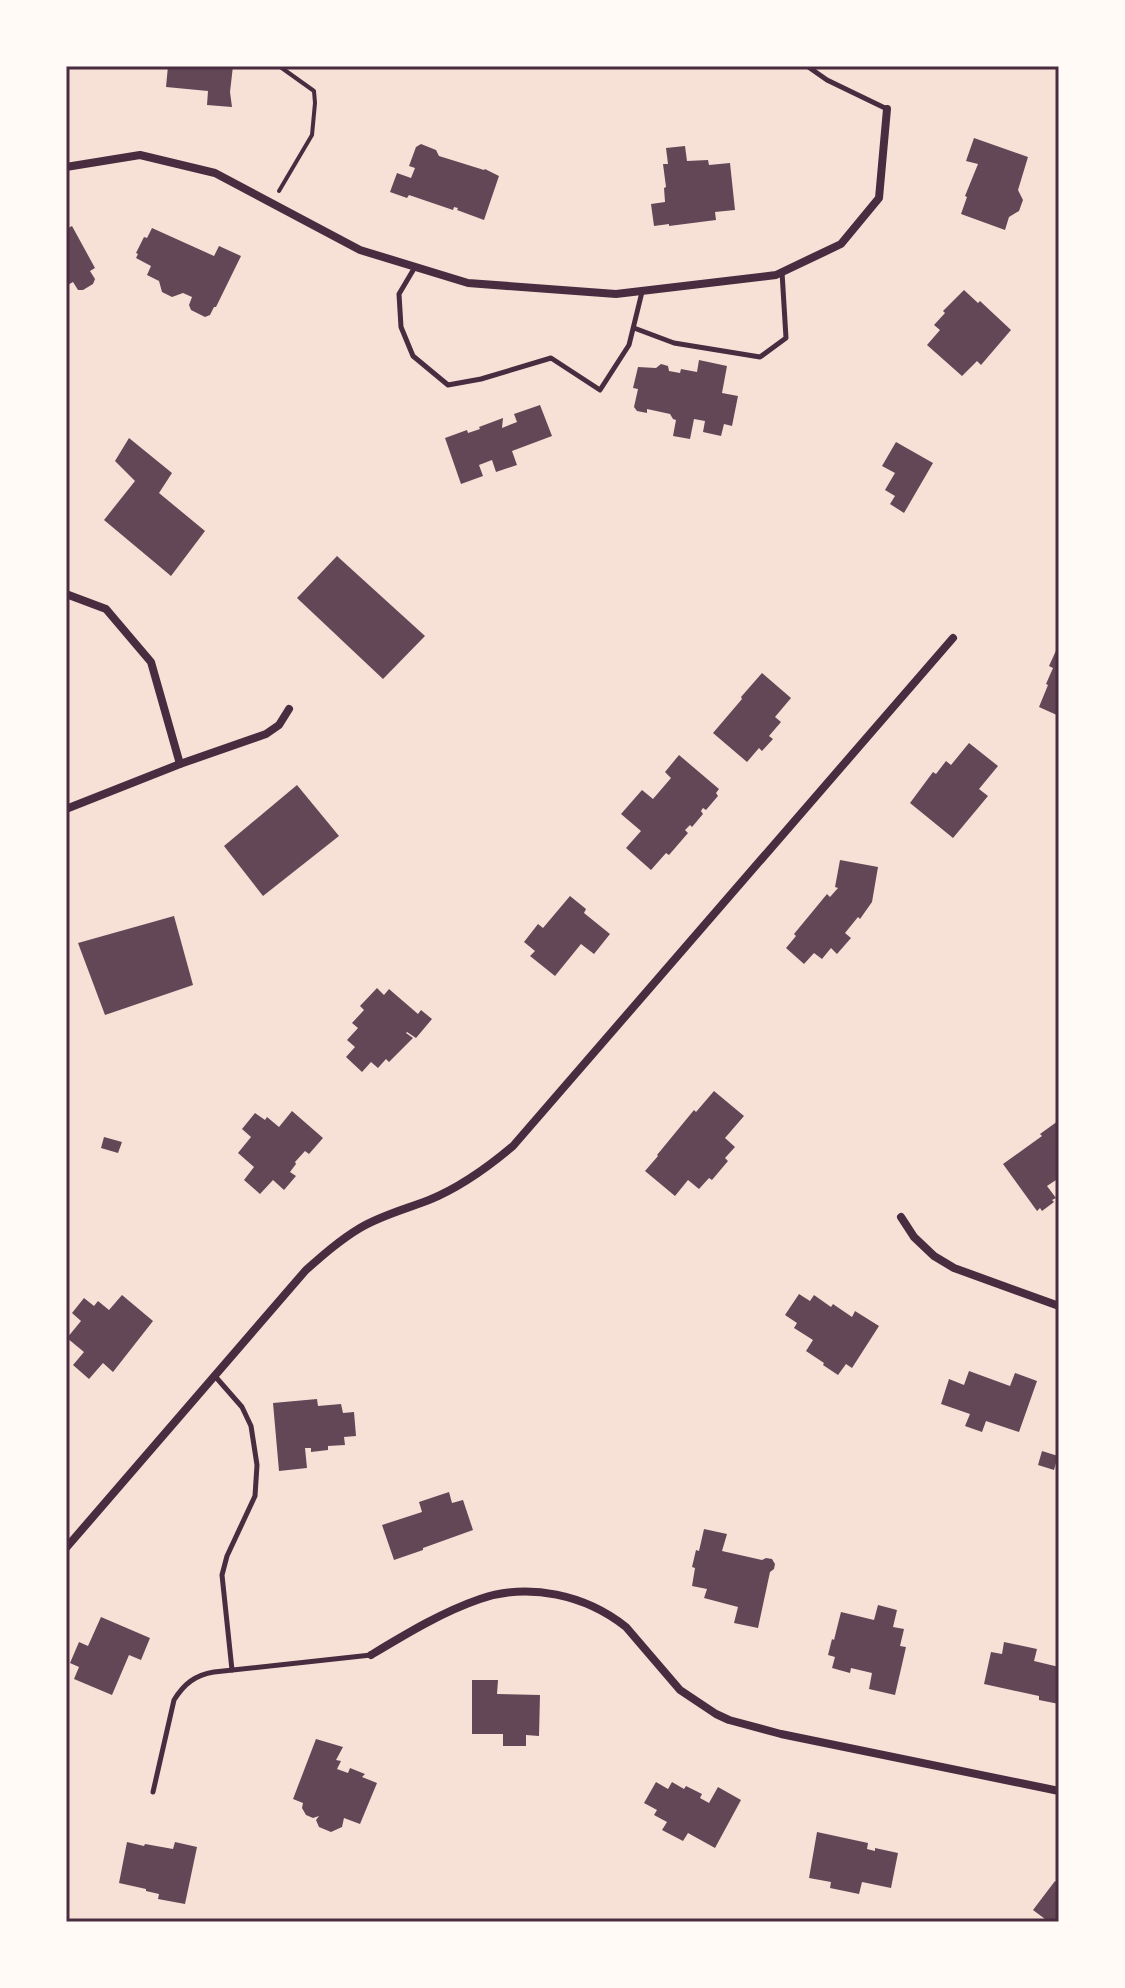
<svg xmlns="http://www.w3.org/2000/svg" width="1125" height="1988" viewBox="0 0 1125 1988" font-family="'Alegreya Sans',sans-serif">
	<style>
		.building { fill: #644757 }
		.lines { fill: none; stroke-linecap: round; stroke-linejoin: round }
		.path { stroke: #4a2c40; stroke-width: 4 }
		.service { stroke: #4a2c40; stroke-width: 5 }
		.minor { stroke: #4a2c40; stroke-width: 8 }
		.neatline { fill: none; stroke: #4a2c40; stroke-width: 3 }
	</style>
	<rect width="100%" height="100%" fill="#f7e1d7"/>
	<g class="building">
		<path d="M168,66h65l-3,26 2,15 -25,-2 1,-14 -42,-4z"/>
		<path d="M974,138l54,19 -10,33 5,10 -4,11 -10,6 -4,13 -44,-16 6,-17 -2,-1 13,-32 -12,-3z"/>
		<path d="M421,144l15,6 3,6 45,14 1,-1 14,7 -15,44 -27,-10 1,-2 -4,-1 -1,3 -44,-15 -2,3 -17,-6 7,-19 14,5 4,-10 -6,-2 7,-19z"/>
		<path d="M685,146l2,15 21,-1 1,5 21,-2 5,47 -20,2 1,8 -47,6v-2l-15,2 -3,-22 14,-2 -1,-14 2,-1 -3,-23h5l-2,-16z"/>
		<path d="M72,226l23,42 -5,3 5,8 -2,5 -10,6h-5l-5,-8 -7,4v-57z"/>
		<path d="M152,228l62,28 5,-10 22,10 -25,51h-2l-4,8 -5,2 -14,-7 -2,-5 3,-8 -9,-4 -11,4 -10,-5 -3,-11 -12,-6 4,-9 -15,-8 2,-4 -2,-1 8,-16 3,1z"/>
		<path d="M964,290l14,13 2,-2 31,29 -30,35 -4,-4 -15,15 -35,-31 13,-15 -6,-5 11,-12 -2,-2z"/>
		<path d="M699,360l28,6 -5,27 16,3 -6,30 -8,-2 -3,12 -18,-4 2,-11 -11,-2 -4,20 -17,-3 3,-16 -3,-1 -3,-5 -23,-5v4l-10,-2 -3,-4 4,-18 -5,-1 5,-21 18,1 5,-4 7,2 1,5 11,2 1,-4 16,3z"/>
		<path d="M540,405l12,31 -40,15 5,14 -21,7 -4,-12 -13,5 4,11 -22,8 -16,-46 22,-8 1,3 12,-4 -1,-2 24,-9 -1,10 15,-6 -3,-8z"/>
		<path d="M129,438l43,35 -13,20 46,38 -34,45 -67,-56 31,-39 -20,-20z"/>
		<path d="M896,442l37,21 -29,50 -14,-9 5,-8 -10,-6 10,-17 -13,-7z"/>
		<path d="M337,556l88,80 -42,43 -86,-81z"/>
		<path d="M1059,644v72l-20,-9 9,-22 -2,-1 7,-16 -4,-2z"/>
		<path d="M762,673l29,25 -16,19 6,5 -12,14 4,3 -11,12 -3,-3 -12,14 -34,-29 29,-34 -1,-2z"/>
		<path d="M969,743l29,23 -19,23 9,7 -35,42 -43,-35 23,-31 3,2 10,-13 5,4z"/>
		<path d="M679,755l40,34 -3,4 2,3 -12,14 -3,-2 -2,3 2,3 -11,13 -2,-2 -5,5 3,3 -19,22 -3,-2 -15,17 -25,-22 15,-17 -20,-17 21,-24 11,9 18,-21 -6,-6z"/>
		<path d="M297,785l42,51 -76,60 -39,-50z"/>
		<path d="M840,860l38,7 -6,35 -12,17 -2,-2 -13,16 6,5 -14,16 -6,-6 -9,11 -8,-6 -10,11 -18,-16 10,-12 -2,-2 33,-40 3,3 8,-9 -3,-1z"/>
		<path d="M570,896l16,13 -2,4 26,21 -16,20 -13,-10 -26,32 -25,-20 5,-5 -11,-9 14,-18 5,4z"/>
		<path d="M174,916l19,69 -88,30 -27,-72z"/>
		<path d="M377,988l7,7 5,-6 29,25 3,-4 11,9 -16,19 -9,-6 -1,1 7,5 -24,24 -3,-3 -8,9 -7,-6 -9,10 -16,-15 9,-10 -8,-7 11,-12 -6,-5 12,-13 -4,-4z"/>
		<path d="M714,1091l30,25 -19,22 10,9 -10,11 3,3 -16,19 -3,-2 -10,11 -11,-9 -13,16 -30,-25 13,-15 -1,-1 37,-45 2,2z"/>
		<path d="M292,1111l31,27 -14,16 -4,-3 -10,11 1,2 -6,8 6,4 -12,14 -11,-10 -13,14 -16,-14 10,-13 -16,-14 13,-16 -9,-8 13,-16 10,7 2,-3 12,10z"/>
		<path d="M1058,1121l1,57 -12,8 9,12 -4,2 2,2 -12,9 -2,-3 -3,3 -34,-47 39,-28 -2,-2z"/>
		<path d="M104,1137l18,5 -4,11 -17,-5z"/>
		<path d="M799,1294l11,7 4,-6 17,12 2,-3 19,13 3,-6 24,15 -27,42 -6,-4 -8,11 -15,-10 1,-2 -18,-12 7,-11 -19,-12 3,-5 -12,-8z"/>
		<path d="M122,1295l31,26 -40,51 -10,-9 -14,16 -16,-14 11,-13 -17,-14 14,-17 -9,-8 12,-15 10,8 4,-5 11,9z"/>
		<path d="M969,1371l41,15 5,-13 22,8 -18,51 -33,-11 -4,11 -17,-6 5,-12 -29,-10 8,-25 15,6z"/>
		<path d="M317,1399l1,7 23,-2 2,9 11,-1 2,24 -12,1 1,8 -17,1v4l-17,2v-4h-6l2,20 -28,3 -6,-68z"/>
		<path d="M1042,1451l16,5 -4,14 -16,-5z"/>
		<path d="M449,1492l3,11 11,-3 10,30 -50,18v2l-29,10 -12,-35 40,-13 -3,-10z"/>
		<path d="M704,1529l23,5 -5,17 40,9 4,-2 6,1 3,5 -1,5 -4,3 -12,56 -24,-5 4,-16 -34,-9 3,-9 -15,-3 3,-18 -3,-1 4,-17 3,1z"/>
		<path d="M878,1605l19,5 -4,17 11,2 -4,17 6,1 -11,48 -26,-6 3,-16 -21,-5 -1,5 -18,-5 3,-11 -7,-2 4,-16 2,1 7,-28 33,8z"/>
		<path d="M101,1617l49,21 -9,22 -12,-5 -17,40 -38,-16 5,-12 -9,-4 9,-21 9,4z"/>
		<path d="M1004,1642l33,7 -3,12 25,6v37l-20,-4v-4l-55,-12 7,-32 11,2z"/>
		<path d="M472,1680h26l-1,14 43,1 -1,41 -13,-1v11h-23v-12h-31z"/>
		<path d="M316,1739l27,8 -7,13 5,1 -4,8 11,4 2,-5 15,6 -3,3 15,6 -17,41 -16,-6 -2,9 -11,5 -12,-5 -3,-7 3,-4 -6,2 -7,-3 -4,-7 1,-5 -10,-4z"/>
		<path d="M656,1782l12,7 4,-7 12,7 2,-3 16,8 -2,4 9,5 9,-16 23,13 -26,48 -27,-15 -5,8 -21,-11 5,-8 -13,-7 3,-5 -13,-7z"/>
		<path d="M817,1832l51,11 -1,6 8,2v-3l23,5 -7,35 -29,-6 -3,12 -29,-6 1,-6 -22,-4z"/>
		<path d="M127,1842l17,4 1,-2 28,5 2,-7 22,5 -12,57 -27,-5 1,-5 -13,-3v-2l-27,-6z"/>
		<path d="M1055,1881l4,3v38h-17l3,-3 -12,-9z"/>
	</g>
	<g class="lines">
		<path class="path" d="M279,191l33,-56 3,-32 -1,-12 -35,-25"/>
		<g class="service">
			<path d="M807,66l20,14 60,29"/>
			<path d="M415,267l-16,27 2,33 12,29 35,29 33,-6 70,-21 49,32 29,-45 13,-53"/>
			<path d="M634,328l40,15 86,14 26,-19 -4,-66"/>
			<path d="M214,1375l28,32 9,19 6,39 -2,31 -28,60 -5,19 10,95"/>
			<path d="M153,1792l21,-92c10,-16 21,-25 40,-28l157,-17"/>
		</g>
		<g class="minor">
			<path d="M66,167l74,-12 75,18 145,77 108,33 148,11 160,-19 65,-31 38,-46 8,-89"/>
			<path d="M66,594l40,15 45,53 29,102"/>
			<path d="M66,809l114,-45 86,-30 13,-9 10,-16"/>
			<path d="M901,1217l13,20 20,19 20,12 105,38"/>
			<path d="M66,1548l240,-278c17,-15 34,-30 54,-42 22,-13 46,-19 69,-28 32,-13 58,-32 84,-54l440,-508"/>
			<path d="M371,1655c35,-21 71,-43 109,-56 49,-17 106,-4 146,28l54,63 36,24 13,6 52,14 278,57"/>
		</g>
	</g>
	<rect width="1125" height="1988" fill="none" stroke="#fffaf5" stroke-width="136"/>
	<rect x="68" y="68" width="989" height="1852" class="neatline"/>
</svg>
